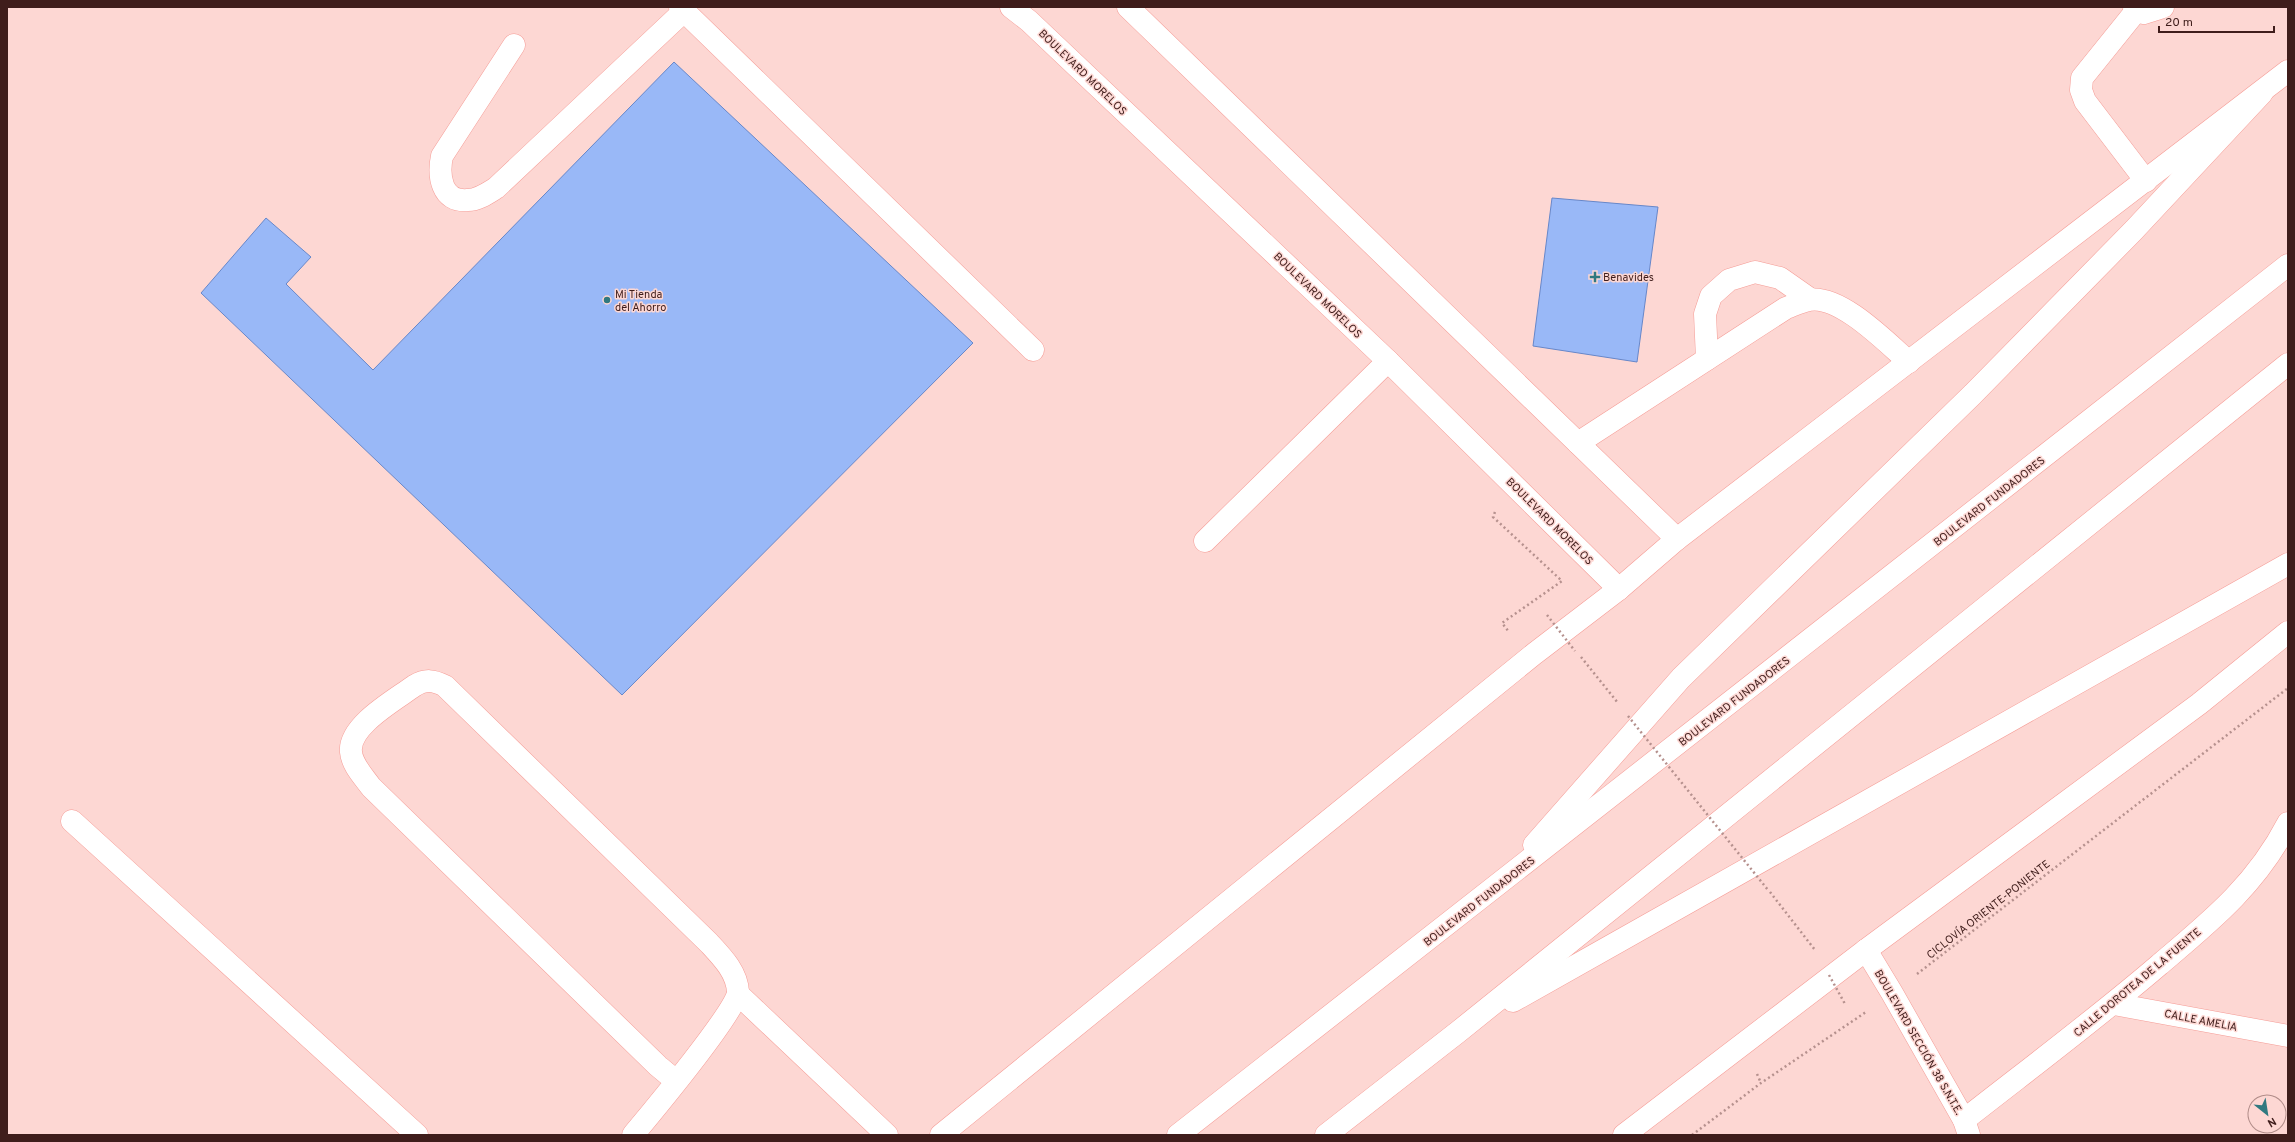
<svg xmlns="http://www.w3.org/2000/svg" width="2295" height="1142" viewBox="0 0 2295 1142" font-family="Overpass,sans-serif">
	<style>
		.building { fill: #99b8f7; stroke: #6787c9 }
		.lines { fill: none; stroke-linecap: round; stroke-linejoin: round }
		.lane-casing { stroke: #f59c96; stroke-width: 23 }
		.street-casing { stroke: #f59c96; stroke-width: 23 }
		.secondary-casing { stroke: #f59c96; stroke-width: 23 }
		.highway-casing { stroke: #f59c96; stroke-width: 23 }
		.path { stroke: #b6918e; stroke-width: 2.5; stroke-dasharray: 2 3; stroke-linecap: butt }
		.lane { stroke: #fff; stroke-width: 22 }
		.street { stroke: #fff; stroke-width: 22 }
		.secondary { stroke: #fff; stroke-width: 22 }
		.highway { stroke: #fff; stroke-width: 22 }
		.path-bridge { stroke: #b6918e; stroke-width: 2.5; stroke-dasharray: 2 3; stroke-linecap: butt }
		.poi-dot { fill: #307980; stroke: #fdd7d3; stroke-width: 1.5 }
		.labels { text-anchor: middle; stroke-width: 3; stroke-linejoin: round; paint-order: stroke }
		.street-label { font-size: 11px; fill: #3f1d1b; stroke: #fdd7d3 }
		.poi-label { font-size: 11px; fill: #3f1d1b; stroke: #fdd7d3; text-anchor: start }
	</style>
	<rect width="100%" height="100%" fill="#fdd7d3"/>
	<g class="building">
		<path d="M674,62l299,281 -351,352 -421,-402 65,-75 45,39 -25,27 87,86z"/>
		<path d="M1552,198l106,9 -21,155 -104,-16z"/>
	</g>
	<g class="lines">
		<g class="lane-casing">
			<g id="lane">
				<path d="M680,7l353,343"/>
				<path d="M2134,7l2,4 8,2 19,-6"/>
				<path d="M2136,11l-54,67 -1,12 4,11 61,80"/>
				<path d="M514,45l-72,111c-4,19 -1,47 26,44 10,0 20,-7 28,-12l188,-177"/>
				<path d="M1707,359l-2,-45 6,-18 18,-16 26,-8 25,6 30,21"/>
				<path d="M1578,443l208,-135c8,-3 16,-7 23,-8 31,-6 78,43 100,62"/>
				<path d="M1205,541l183,-180"/>
			</g>
		</g>
		<g class="street-casing">
			<g id="street">
				<path d="M72,821l345,314"/>
				<path d="M1866,950l26,43 72,127 5,15"/>
				<path d="M738,994l149,141"/>
				<path d="M2114,1004l174,32"/>
				<path d="M1964,1120c65,-51 132,-101 195,-155 52,-44 97,-80 129,-142"/>
				<path d="M633,1135c15,-18 106,-127 105,-143 -1,-20 -16,-35 -29,-49l-264,-257c-12,-6 -19,-7 -31,0 -19,14 -66,40 -63,66 1,13 13,25 20,35l287,279 18,15"/>
			</g>
		</g>
		<g class="secondary-casing">
			<g id="secondary">
				<path d="M1011,7l18,14 359,340 231,228"/>
				<path d="M1128,7l549,532"/>
				<path d="M941,1135l593,-481 85,-65 58,-50 611,-468"/>
				<path d="M1624,1135l242,-185 333,-246 89,-72"/>
			</g>
		</g>
		<g class="highway-casing">
			<g id="highway">
				<path d="M1534,845l147,-167 292,-284 161,-164 128,-137"/>
				<path d="M1513,1001l775,-437"/>
				<path d="M1178,1135l1110,-870"/>
				<path d="M1326,1135l132,-103 830,-668"/>
			</g>
		</g>
		<g class="path">
			<path d="M1495,512l-2,5 69,64 -60,42 7,9"/>
			<path d="M1581,657l37,46"/>
			<path d="M1770,892l45,58"/>
			<path d="M1917,974l371,-286"/>
			<path d="M1757,1074l4,9"/>
			<path d="M1692,1135l69,-52 105,-71"/>
		</g>
		<use href="#lane" class="lane"/>
		<use href="#street" class="street"/>
		<use href="#secondary" class="secondary"/>
		<use href="#highway" class="highway"/>
		<g class="path-bridge">
			<path d="M1547,615l28,36"/>
			<path d="M1628,716l140,174"/>
			<path d="M1829,975l16,29"/>
		</g>
	</g>
	<g class="poi-dot">
		<path d="M1593 271h4v4h4v4h-4v4h-4v-4h-4v-4h4z"/>
		<circle cx="607" cy="300" r="4"/>
	</g>
	<g class="labels">
		<g class="street-label">
			<text transform="translate(1083 72) rotate(44)" y="4">BOULEVARD MORELOS</text>
			<text transform="translate(1318 295) rotate(44)" y="4">BOULEVARD MORELOS</text>
			<text transform="translate(1989 501) rotate(-38)" y="4">BOULEVARD FUNDADORES</text>
			<text transform="translate(1550 521) rotate(45)" y="4">BOULEVARD MORELOS</text>
			<text transform="translate(1734 701) rotate(-38)" y="4">BOULEVARD FUNDADORES</text>
			<text transform="translate(1479 901) rotate(-38)" y="4">BOULEVARD FUNDADORES</text>
			<text transform="translate(1988 909) rotate(-38)" y="4">CICLOVÍA ORIENTE-PONIENTE</text>
			<text transform="translate(2137 982) rotate(-40)" y="4">CALLE DOROTEA DE LA FUENTE</text>
			<text transform="translate(2201 1020) rotate(11)" y="4">CALLE AMELIA</text>
			<text transform="translate(1919 1042) rotate(60)" y="4">BOULEVARD SECCIÓN 38 S.N.T.E.</text>
		</g>
		<g class="poi-label">
			<text x="1603" y="281">Benavides</text>
			<text x="615" y="298">Mi Tienda<tspan x="615" dy="13">del Ahorro</tspan></text>
		</g>
	</g>
	<rect width="2295" height="1142" fill="none" stroke="#3f1d1b" stroke-width="16"/>
	<g transform="translate(2267 1114) rotate(150)"><circle r="19" fill="#fdd7d3" stroke="#b18d89"/>
	<path d="M0-3L7 15L0 10L-7 15Z" fill="#307980"/>
	<text y="-6" font-size="11" font-weight="bold" text-anchor="middle" fill="#3f1d1b">N</text>
	</g>
	<path d="M2159 26v6h115v-6" fill="none" stroke="#3f1d1b" stroke-width="2"/>
	<text x="2165" y="26" font-size="12" fill="#3f1d1b" stroke="#fdd7d3" stroke-width="3" paint-order="stroke">20 m</text>
</svg>
